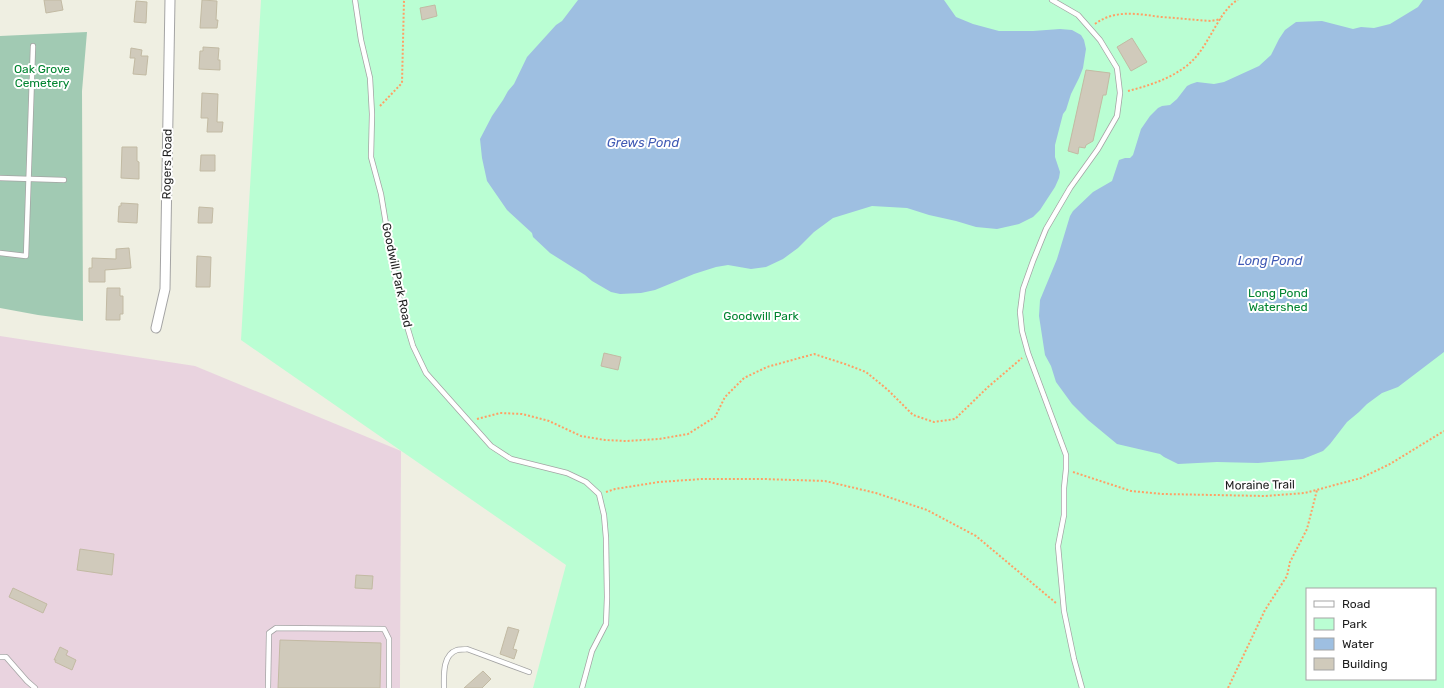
<svg xmlns="http://www.w3.org/2000/svg" width="1444" height="688" viewBox="0 0 1444 688" font-family="Rubik,sans-serif">
	<style>
		.industrial { fill: #e9d3df }
		.cemetery { fill: #a1cab3 }
		.park { fill: #bafed3; fill-rule: evenodd }
		.water { fill: #9ebfe1 }
		.building { fill: #d0cabb; stroke: #c2baa3 }
		.lines { fill: none; stroke-linecap: round; stroke-linejoin: round }
		.service-casing { stroke: #a4a4a4; stroke-width: 6 }
		.minor-casing { stroke: #a4a4a4; stroke-width: 11 }
		.path { stroke: #ff9f64; stroke-width: 2; stroke-dasharray: 2 2; stroke-linecap: butt }
		.service { stroke: #fff; stroke-width: 4.5 }
		.minor { stroke: #fff; stroke-width: 9 }
		.labels { text-anchor: middle; stroke-width: 4; stroke-linejoin: round; paint-order: stroke }
		.park-label { font-size: 12px; fill: #028531; stroke: #fff }
		.street-label { font-size: 12px; fill: #1d1d1d; stroke: #fff }
		.water-label { font-size: 13px; font-style: italic; fill: #415bb5; stroke: #fff }
	</style>
	<rect width="100%" height="100%" fill="#efefe2"/>
	<path class="industrial" d="M0,336l195,30 206,85 -1,237h-400z"/>
	<path class="cemetery" d="M87,32l-5,59 1,230 -45,-6 -38,-7v-272z"/>
	<path class="park" d="M261,0h1183v688h-911l33,-123 -325,-225zM1307,589h128v90h-128z"/>
	<g class="water">
		<path d="M578,0h366l12,17 17,7 26,7h34l27,-2 12,1 9,5 3,5 2,9 -3,19 -4,10 -8,16 -5,16 -3,4 -8,31v12l5,15 -1,6 -4,9 -15,23 -7,7 -14,7 -22,5 -21,-2 -20,-6 -27,-6 -22,-7 -35,-2 -39,12 -19,14 -16,16 -15,11 -17,8 -15,2 -23,-4 -12,2 -22,7 -39,16 -14,3 -21,1 -9,-2 -19,-11 -7,-6 -35,-22 -17,-16 -1,-4 -25,-23 -20,-29 -5,-23 -2,-19 12,-23 11,-16 5,-9 6,-7 13,-27 29,-32 6,-4z"/>
		<path d="M1423,0h21v352l-46,35 -16,6 -15,11 -8,8 -12,10 -17,22 -7,7 -20,8 -45,4 -41,-1 -39,2 -14,-7 -4,-3 -43,-10 -29,-24 -16,-16 -16,-22 -5,-16 -6,-11 -6,-39 1,-16 17,-41 13,-43 3,-5 20,-19 19,-11 7,-21 6,-2h5l3,-3 8,-26 9,-13 8,-8 4,-2 8,-1 7,-6 10,-13 4,-2 6,-2 17,2 10,-2 35,-16 12,-11 8,-16 6,-9 11,-8 26,-1 31,8 8,-2 13,1 16,-4 28,-17z"/>
	</g>
	<g class="building">
		<path d="M44,0h17l2,10 -17,3z"/>
		<path d="M202,0l15,1 -1,19h2l-1,8h-17z"/>
		<path d="M136,1l11,1 -1,21 -12,-1z"/>
		<path d="M435,5l2,11 -15,4 -2,-12z"/>
		<path d="M1132,38l15,24 -16,9 -14,-24z"/>
		<path d="M203,47l16,1 -1,12h2v10l-21,-1 1,-18h3z"/>
		<path d="M131,48l11,2 -1,6h7l-2,19 -13,-1 2,-16h-5z"/>
		<path d="M1086,70l24,3 -4,22h-3l-10,46 -7,4 -1,3 -6,-1 -1,7 -10,-3z"/>
		<path d="M202,93l16,1 -1,28h6l-1,10h-15l1,-14h-7z"/>
		<path d="M122,147h15v14l2,1v17l-18,-1z"/>
		<path d="M201,155h14v16h-15z"/>
		<path d="M121,203l17,1 -1,19 -19,-1 1,-16h2z"/>
		<path d="M199,207l14,1 -1,15h-14z"/>
		<path d="M129,248l2,20 -26,2v12h-16v-14h3v-10l24,1v-10z"/>
		<path d="M197,256l14,1 -1,30h-14z"/>
		<path d="M107,288h13v8h3v18h-3v6h-14z"/>
		<path d="M604,353l17,4 -3,13 -17,-4z"/>
		<path d="M80,549l34,5 -2,21 -35,-5z"/>
		<path d="M356,575l17,1 -1,13 -17,-1z"/>
		<path d="M13,588l34,16 -4,9 -34,-16z"/>
		<path d="M508,627l11,3 -6,19 4,1 -3,9 -14,-5z"/>
		<path d="M280,640l101,3 -1,45h-102z"/>
		<path d="M60,647l8,4 -2,4 10,5 -4,10 -17,-8 1,-2h-2z"/>
		<path d="M483,671l8,8 -9,9h-18z"/>
	</g>
	<g class="lines">
		<g class="service-casing">
			<g id="service">
				<path d="M355,0l6,40 9,38 2,36 -1,43 10,37 10,60 10,52 12,40 13,27 65,73 20,13 56,14 19,9 13,12 5,21 2,23 1,59 -1,27 -14,27 -10,37"/>
				<path d="M1052,0l26,15 22,25 17,28 3,25 -3,23 -19,33 -28,39 -24,41 -13,32 -10,28 -3,23 2,19 6,22 38,102v14l-2,19v27l-6,31 6,65 10,48 8,29"/>
				<path d="M0,178l64,2"/>
				<path d="M0,253l26,3 7,-210"/>
				<path d="M0,657h6l21,24 8,7"/>
				<path d="M268,688l1,-55 7,-5 108,1 5,10v49"/>
				<path d="M444,688c0,-12 -2,-33 13,-38 2,-1 7,0 10,-1l62,23"/>
			</g>
		</g>
		<g class="minor-casing">
			<path id="minor" d="M156,328l9,-39 5,-289"/>
		</g>
		<g class="path">
			<path d="M1095,24c20,-15 43,-10 66,-7 17,1 33,3 50,4l10,-2"/>
			<path d="M1128,91c23,-6 49,-14 66,-32 15,-15 27,-51 44,-59"/>
			<path d="M380,106l22,-23 2,-83"/>
			<path d="M477,419l23,-6 22,1 27,7 32,15 24,4 21,1 33,-2 29,-5 27,-17 10,-20 19,-19 23,-11 47,-13 31,10 21,8 22,18 25,25 21,7 21,-3 33,-32 34,-29"/>
			<path d="M1073,472l58,19 32,3 102,2 40,-3 56,-15 29,-14 54,-33"/>
			<path d="M606,492l9,-3 44,-7 43,-3h61l62,2 51,12 51,17 49,26 80,67"/>
			<path d="M1228,688l37,-78 22,-34 3,-14 17,-33 10,-39"/>
		</g>
		<use href="#service" class="service"/>
		<use href="#minor" class="minor"/>
	</g>
	<g class="labels">
		<g class="park-label">
			<text x="42" y="73">Oak Grove<tspan x="42" dy="14">Cemetery</tspan></text>
			<text x="1278" y="297">Long Pond<tspan x="1278" dy="14">Watershed</tspan></text>
			<text x="761" y="320">Goodwill Park</text>
		</g>
		<g class="street-label">
			<text transform="translate(167 164) rotate(-89)" y="4">Rogers Road</text>
			<text transform="translate(397 275) rotate(78)" y="4">Goodwill Park Road</text>
			<text transform="translate(1260 485) rotate(-1)" y="4">Moraine Trail</text>
		</g>
		<g class="water-label">
			<text x="643" y="147">Grews Pond</text>
			<text x="1270" y="265">Long Pond</text>
		</g>
	</g>
	<rect x="1306" y="588" width="130" height="92" fill="#ffffff" stroke="#a5a5a5"/>
	<rect x="1314" y="601" width="20" height="6" fill="#ffffff" stroke="#a5a5a5"/>
	<text x="1342" y="608" font-size="12" fill="#1d1d1d">Road</text>
	<rect x="1314" y="618" width="20" height="12" fill="#bafed3" stroke="#a5a5a5"/>
	<text x="1342" y="628" font-size="12" fill="#1d1d1d">Park</text>
	<rect x="1314" y="638" width="20" height="12" fill="#9ebfe1" stroke="#a5a5a5"/>
	<text x="1342" y="648" font-size="12" fill="#1d1d1d">Water</text>
	<rect x="1314" y="658" width="20" height="12" fill="#d0cabb" stroke="#a5a5a5"/>
	<text x="1342" y="668" font-size="12" fill="#1d1d1d">Building</text>
</svg>
